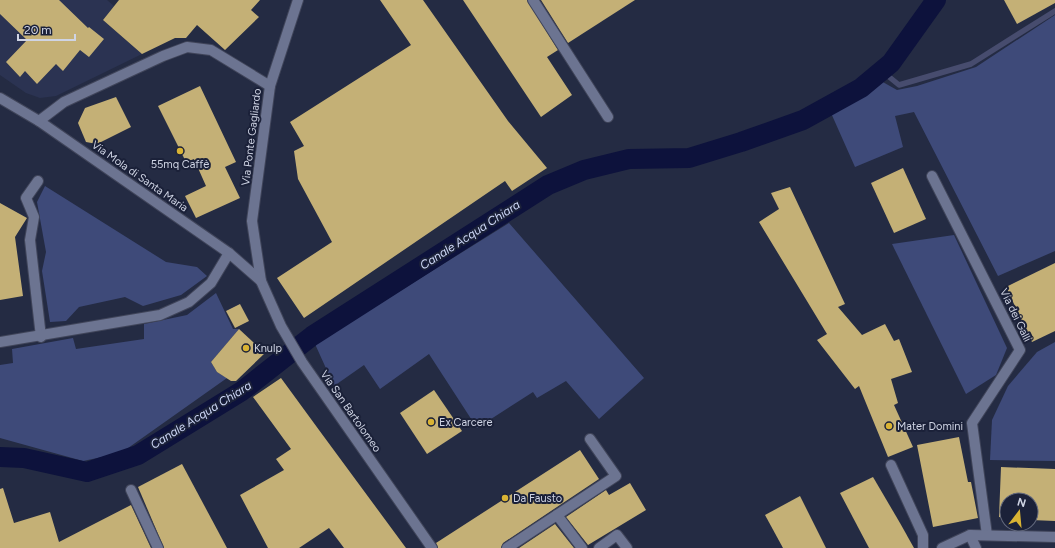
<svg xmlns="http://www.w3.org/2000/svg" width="1055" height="548" viewBox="0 0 1055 548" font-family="Figtree,sans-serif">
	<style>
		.built { fill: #2b3352 }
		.green { fill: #3e4a79 }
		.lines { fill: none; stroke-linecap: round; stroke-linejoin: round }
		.stream { stroke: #474c6e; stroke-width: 5.5 }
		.canal { stroke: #0d123c; stroke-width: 20 }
		.building { fill: #c4b076 }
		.service-casing { stroke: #40455a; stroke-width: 12 }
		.minor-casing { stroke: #40455a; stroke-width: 12 }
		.tertiary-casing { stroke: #40455a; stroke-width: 12 }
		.service { stroke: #6c7491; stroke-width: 10 }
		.minor { stroke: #6c7491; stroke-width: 10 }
		.tertiary { stroke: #6c7491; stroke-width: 10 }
		.poi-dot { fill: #d9b334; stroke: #1b2139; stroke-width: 1.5 }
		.labels { text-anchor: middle; stroke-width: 4; stroke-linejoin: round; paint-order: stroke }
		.street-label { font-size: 11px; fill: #cfd4e4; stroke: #1b2139 }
		.poi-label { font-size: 11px; fill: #cfd4e4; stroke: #1b2139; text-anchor: start }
		.water-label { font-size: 12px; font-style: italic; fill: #ced8f7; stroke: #1b2139 }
	</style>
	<rect width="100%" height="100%" fill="#242b43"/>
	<path class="built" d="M0,0h107l7,6 -11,14 39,34 -86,42 -16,2 -14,-5 -26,-18z"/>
	<g class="green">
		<path d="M1055,15v236l-57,25 -84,-164 -19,4 8,31 -48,20 -24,-54 50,-32 16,9 20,-4 59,-19z"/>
		<path d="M45,186l121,76 31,5 10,9 -26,19 -38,11 -18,-9 -46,10 -13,14 -16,1 -8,-51 4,-19 -9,-50z"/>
		<path d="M509,223l135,155 -45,41 -33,-38 -29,17 -4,-6 -56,36 -48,-74 -49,35 -16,-24 -30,21 -19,-42z"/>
		<path d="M954,235l53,113 -11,27 -30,19 -74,-150z"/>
		<path d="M216,293l17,36h6l-28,33 6,10 10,6 -106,75 -38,8 -83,-23v-73l13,-2 -1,-14 61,-11 3,11 68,-10v-15l43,-9z"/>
		<path d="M1055,342v119l-65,-1 2,-40 16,-34 29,-34z"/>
	</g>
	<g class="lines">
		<path class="stream" d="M882,71l17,14 72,-21 84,-53"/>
		<path class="canal" d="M0,457l24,1 63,14 51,-17 104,-64 70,-55 236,-151 36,-15 45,-11 60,-1 52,-16 62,-22 58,-32 30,-25 45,-63"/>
	</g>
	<g class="building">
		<path d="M0,0h59l29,28 1,-1 15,12 -15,18 -9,-7 -17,21 -7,-7 -19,20 -12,-13 -5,6 -14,-15 21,-22 -27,-26z"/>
		<path d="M119,0h141l-9,10 8,7 -34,33 -28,-25 -11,13h-11l-33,16 -39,-34z"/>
		<path d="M380,0h43l85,121 39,47 -35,23 -7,-10 -201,137 -27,-40 55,-36 -34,-63 -4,-28 10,-5 -14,-24 121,-77z"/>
		<path d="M463,0h64l31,50 -11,7 25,38 -31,22z"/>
		<path d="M541,0h94l-67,43z"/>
		<path d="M1004,0h51v3l-38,21z"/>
		<path d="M200,86l36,76 -11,5 15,31 -44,20 -11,-22 21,-10 -12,-27 -8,3 -28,-56z"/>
		<path d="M116,97l15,30 -34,17 -11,-2 -8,-19 7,-15z"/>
		<path d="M903,168l23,51 -32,14 -23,-50z"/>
		<path d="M790,187l55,117 -7,3 24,28 23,-11 9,17 5,-2 13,33 -21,7 7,24 -4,2 19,42 -25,10 -29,-71 -4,3 -38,-49 10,-6 -68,-112 20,-13 -8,-16z"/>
		<path d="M0,203l27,15 -12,19 8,59 -23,4z"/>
		<path d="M1055,263v68l-23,11 -26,-55z"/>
		<path d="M240,304l9,17 -14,7 -9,-17z"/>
		<path d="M239,329l26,24 -29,28h-5l-14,-9 -6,-10z"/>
		<path d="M281,378l38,52 87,118h-62l-15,-20 -30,20h-31l-28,-53 44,-25 -8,-11 15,-10 -38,-52z"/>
		<path d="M434,390l28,41 -35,23 -27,-41z"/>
		<path d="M959,437l9,45h3l7,36 -45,9 -16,-82z"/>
		<path d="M580,450l19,29 -96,64 -2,5h-63l-2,-5z"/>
		<path d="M182,464l45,84h-63l-26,-61z"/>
		<path d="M1001,467l54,2v52l-24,-1v-20h-24v18l-8,-1z"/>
		<path d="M873,477l27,46 14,25h-45l-29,-55z"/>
		<path d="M630,483l16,27 -58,35 -22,-28 40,-27 3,5z"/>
		<path d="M3,488l11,35 36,-11 9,30 72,-37 20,43h-151v-59z"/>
		<path d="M800,496l26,52h-43l-18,-33z"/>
		<path d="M555,524l19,24h-55z"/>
	</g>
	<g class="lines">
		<g class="service-casing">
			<g id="service">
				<path d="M38,181l-12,17 8,19 -4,23 11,97"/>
				<path d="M0,342l160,-27 29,-13 22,-19 18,-30"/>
				<path d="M891,465l32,70v13"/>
			</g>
		</g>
		<g class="minor-casing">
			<g id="minor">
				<path d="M298,0l-28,86 -18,135 9,60 20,45 21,36 130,186"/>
				<path d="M533,0l75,117"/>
				<path d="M0,98l39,23 190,132 32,28"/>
				<path d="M39,121l25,-19 99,-46 24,-9 24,3 59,36"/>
				<path d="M932,176l88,174 -48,73 15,112"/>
				<path d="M131,490l27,58"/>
				<path d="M557,515l25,33"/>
				<path d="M970,535l6,13"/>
				<path d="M507,548l109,-72 -26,-37"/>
				<path d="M599,548l18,-13 10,13"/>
			</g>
		</g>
		<g class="tertiary-casing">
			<path id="tertiary" d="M942,548l28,-13 85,2"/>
		</g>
		<use href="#service" class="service"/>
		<use href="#minor" class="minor"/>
		<use href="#tertiary" class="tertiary"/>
	</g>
	<g class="poi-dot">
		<circle cx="180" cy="151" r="4"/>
		<circle cx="246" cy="348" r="4"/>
		<circle cx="431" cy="422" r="4"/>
		<circle cx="889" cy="426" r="4"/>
		<circle cx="505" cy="498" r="4"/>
	</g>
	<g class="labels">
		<g class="street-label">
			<text transform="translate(251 137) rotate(-83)" y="4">Via Ponte Gagliardo</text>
			<text transform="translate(140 176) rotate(35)" y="4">Via Mola di Santa Maria</text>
			<text transform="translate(1016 315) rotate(64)" y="4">Via dei Galli</text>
			<text transform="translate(351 411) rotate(55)" y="4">Via San Bartolomeo</text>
		</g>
		<g class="poi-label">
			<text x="180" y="168" text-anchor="middle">55mq Caffè</text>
			<text x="254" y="352">Knulp</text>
			<text x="439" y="426">Ex Carcere</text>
			<text x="897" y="430">Mater Domini</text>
			<text x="513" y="502">Da Fausto</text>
		</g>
		<g class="water-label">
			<text transform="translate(470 235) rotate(-33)" y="4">Canale Acqua Chiara</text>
			<text transform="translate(201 415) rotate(-32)" y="4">Canale Acqua Chiara</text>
		</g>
	</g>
	<g transform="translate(1019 512) rotate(16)"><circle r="19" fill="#1b2139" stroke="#63697d"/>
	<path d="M0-3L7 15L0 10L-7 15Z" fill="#d9b334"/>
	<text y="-6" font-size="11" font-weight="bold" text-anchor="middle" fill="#cfd4e4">N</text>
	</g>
	<path d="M18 34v6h57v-6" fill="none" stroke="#cfd4e4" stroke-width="2"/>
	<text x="24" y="34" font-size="12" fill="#cfd4e4" stroke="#1b2139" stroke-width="3" paint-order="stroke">20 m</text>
</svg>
